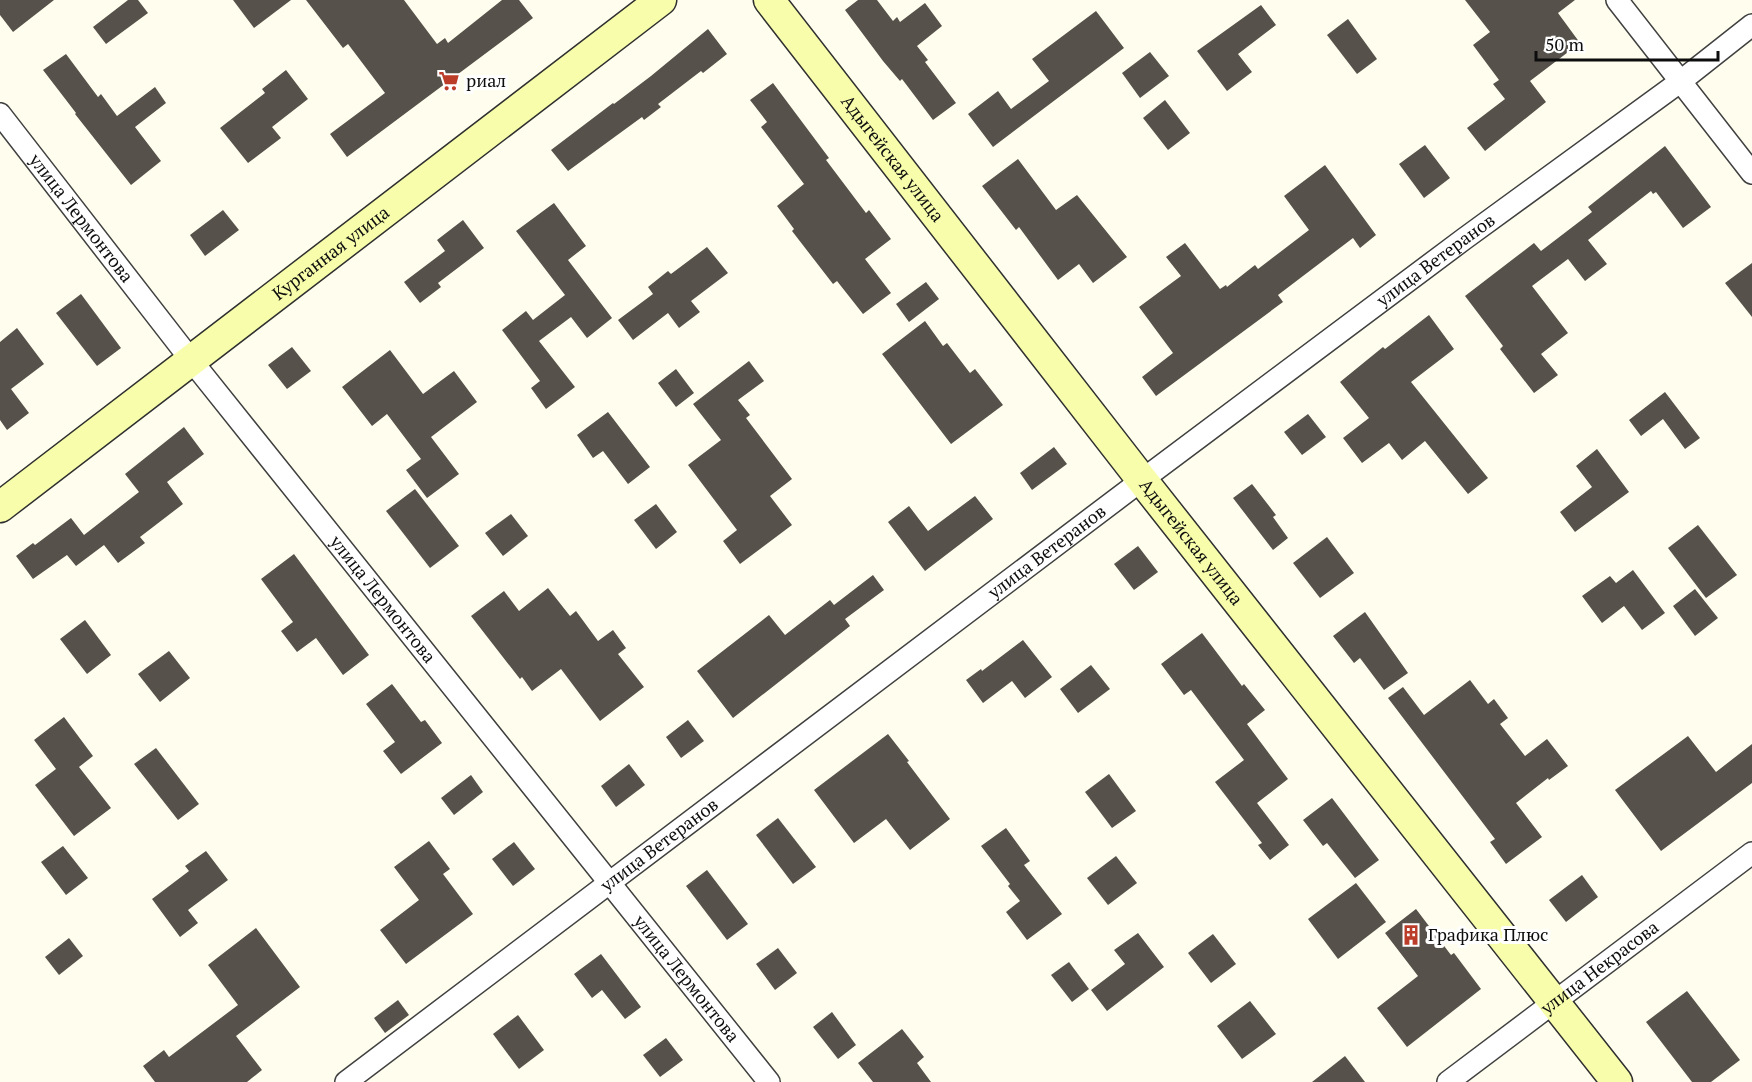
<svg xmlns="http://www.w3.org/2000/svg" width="1752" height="1082" viewBox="0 0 1752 1082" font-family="'PT Serif',serif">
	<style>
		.building { fill: #56514a }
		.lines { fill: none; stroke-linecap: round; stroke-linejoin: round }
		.street-casing { stroke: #404040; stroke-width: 24 }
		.secondary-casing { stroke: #2f2f2f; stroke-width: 33 }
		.street { stroke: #fff; stroke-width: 21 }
		.secondary { stroke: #f7fdab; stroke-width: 30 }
		.labels { text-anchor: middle; stroke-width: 6; stroke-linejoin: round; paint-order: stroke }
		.poi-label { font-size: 18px; fill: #0d0d0d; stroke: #fff; text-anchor: start }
		.street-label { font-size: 18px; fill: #0d0d0d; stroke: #fff }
	</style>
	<rect width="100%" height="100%" fill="#fffeee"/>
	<g class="building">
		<path d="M0,0h54l-41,32 -13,-17z"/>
		<path d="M128,0h10l10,13 -42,31 -13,-17z"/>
		<path d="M233,0h58l-37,28z"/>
		<path d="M306,0h98l33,44 8,-6 3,5 54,-43h17l14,18 -186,139 -17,-23 55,-41 -37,-49 -5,4z"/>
		<path d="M858,0h19l16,21 4,-4 3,5 25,-19 17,23 -25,20 11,14 -3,2 31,41 -23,17 -31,-41 -2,2 -17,-20 -38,-51z"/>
		<path d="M1465,0h110l-17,13 22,30 -50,38 16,21 -61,49 -18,-23 38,-29 -12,-15 6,-4 -26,-35 17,-13z"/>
		<path d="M1261,5l15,20 -38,29 14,18 -25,19 -30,-40z"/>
		<path d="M1096,11l28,37 -131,99 -25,-33 30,-23 13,18 38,-28 -17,-22z"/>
		<path d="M1348,19l29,40 -20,15 -30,-39z"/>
		<path d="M708,29l19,25 -24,19 -2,-2 -43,33 3,3 -17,13 -2,-3 -74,54 -17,-21 62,-47 1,1 37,-28z"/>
		<path d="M1150,52l19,24 -29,22 -18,-25z"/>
		<path d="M66,54l32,43 3,-3 16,22 38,-29 11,16 -31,24 26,34 -30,24 -56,-71 1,-1 -33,-43z"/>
		<path d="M286,70l22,29 -36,28 9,11 -33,25 -28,-35 45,-35 -3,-4z"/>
		<path d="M773,83l56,75 -3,2 40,53 3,-3 22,29 -26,20 26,34 -28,21 -26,-33 -4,3 -41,-53 2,-2 -17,-23 27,-22 -43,-57 6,-5 -17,-22z"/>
		<path d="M1165,100l25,33 -22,17 -25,-32z"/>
		<path d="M1425,145l25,33 -26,20 -25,-34z"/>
		<path d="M1665,146l46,61 -28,21 -27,-36 -3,2 -2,-3 -63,49 19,24 -22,17 -17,-22 -36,27 36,47 -27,21 17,21 -24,18 -34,-44 3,-3 -38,-50 69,-53 7,8 51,-39 -4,-5z"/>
		<path d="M1018,159l38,51 21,-15 50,62 -34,26 -14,-19 -21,16 -39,-53 -3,3 -34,-44z"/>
		<path d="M1325,165l51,70 -16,13 -7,-10 -75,57 5,7 -127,94 -14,-19 31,-24 -34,-46 42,-31 -15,-19 19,-14 35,46 6,-4 1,2 28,-22 3,4 51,-39 -25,-34z"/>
		<path d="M554,203l32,43 -18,14 44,58 -25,20 -16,-21 -32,24 36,46 -29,22 -15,-21 9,-7 -38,-51 24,-19 7,9 32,-25 -49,-64z"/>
		<path d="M223,210l16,20 -34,26 -15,-21z"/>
		<path d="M463,220l21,28 -46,35 3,4 -21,16 -16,-21 41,-31 -8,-11z"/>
		<path d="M707,247l21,26 -37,28 9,11 -21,16 -11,-15 -35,27 -15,-20 35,-26 -5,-7 20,-16 3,3z"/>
		<path d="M1752,263v54l-27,-34z"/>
		<path d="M926,282l13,17 -30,23 -13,-18z"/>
		<path d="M81,294l40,54 -24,18 -41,-53z"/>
		<path d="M1429,315l25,34 -43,33 77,96 -20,16 -43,-53 -23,19 -13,-17 -27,20 -19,-25 26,-20 -29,-36 43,-35 2,2z"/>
		<path d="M925,321l18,25 4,-3 23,30 5,-4 28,36 -52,39 -69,-90z"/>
		<path d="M17,328l27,36 -33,25 18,24 -22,17 -7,-10v-78z"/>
		<path d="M292,347l19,24 -24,18 -19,-24z"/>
		<path d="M390,350l33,44 31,-23 23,31 -46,35 28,37 -32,24 -21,-28 15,-11 -34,-45 -15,12 -30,-39z"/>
		<path d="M749,361l15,20 -26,19 12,15 -4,3 46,61 -22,17 22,29 -52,39 -17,-23 14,-11 -49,-65 33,-25 -28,-36z"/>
		<path d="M676,369l18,24 -18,14 -18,-24z"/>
		<path d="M1665,392l35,46 -15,11 -22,-30 -22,17 -12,-16z"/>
		<path d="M608,412l42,55 -22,17 -25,-33 -10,7 -16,-23z"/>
		<path d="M1308,414l18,23 -24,18 -18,-23z"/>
		<path d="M184,427l20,27 -37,28 16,22 -43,33 5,6 -27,20 -14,-18 -28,21 -9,-11 -34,24 -17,-23 17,-13 2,2 36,-27 13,17 55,-43 -14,-18z"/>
		<path d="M1054,447l13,17 -35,26 -12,-17z"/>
		<path d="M1597,449l32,43 -54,40 -15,-20 32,-25 -16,-21z"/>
		<path d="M1252,484l24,31 -3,2 15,21 -15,12 -40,-52z"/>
		<path d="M415,489l44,57 -29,22 -44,-57z"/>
		<path d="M975,496l18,23 -68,52 -37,-49 21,-16 19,25z"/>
		<path d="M656,504l21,28 -21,17 -22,-29z"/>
		<path d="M511,514l17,22 -25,20 -18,-23z"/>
		<path d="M1698,525l39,50 -31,23 -38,-50z"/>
		<path d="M1327,537l27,36 -34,25 -27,-35z"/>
		<path d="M1138,546l20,26 -24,18 -20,-26z"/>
		<path d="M294,554l75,101 -26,20 -27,-37 -19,14 -16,-21 12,-9 -32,-43z"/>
		<path d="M1633,570l32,43 -23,17 -18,-24 -22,17 -20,-27 28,-20 6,7z"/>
		<path d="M873,575l11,15 -39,29 5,7 -117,92 -36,-47 72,-56 16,20 45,-35 4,5z"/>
		<path d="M548,588l22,28 6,-5 22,30 15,-11 13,18 -8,6 26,33 -44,34 -39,-52 -29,22 -10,-14 -2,2 -49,-63 33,-25 15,20z"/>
		<path d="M1695,589l23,29 -23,18 -22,-30z"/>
		<path d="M1365,612l43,61 -24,17 -24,-32 -6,5 -21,-27z"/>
		<path d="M85,620l26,35 -24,19 -27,-35z"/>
		<path d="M1202,633l40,53 2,-2 21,26 -18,14 41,55 -31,24 32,42 -19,15 -12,-15 4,-2 -47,-61 29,-22 -53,-70 -7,5 -23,-31z"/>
		<path d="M1023,640l29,37 -27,21 -13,-17 -29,22 -17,-23 15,-11 1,2z"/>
		<path d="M169,651l21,27 -30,24 -22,-28z"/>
		<path d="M1091,665l19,24 -32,24 -18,-24z"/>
		<path d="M1470,680l18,24 6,-5 14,19 -8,6 25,32 22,-17 21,27 -19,14 -1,-2 -32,25 26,34 -36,27 -16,-22 5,-3 -107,-141 15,-11 21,28z"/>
		<path d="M392,684l29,38 4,-2 17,23 -41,31 -18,-23 12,-9 -29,-38z"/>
		<path d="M64,717l29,39 -14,11 32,41 -37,28 -39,-51 21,-16 -22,-29z"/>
		<path d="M688,720l16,21 -23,17 -15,-21z"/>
		<path d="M888,734l21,27 -2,1 43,57 -40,31 -24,-31 -32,24 -40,-53z"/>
		<path d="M1688,736l28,36 36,-28v39l-91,68 -46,-61z"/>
		<path d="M156,748l43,56 -21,16 -44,-56z"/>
		<path d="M629,764l16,21 -29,22 -15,-21z"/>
		<path d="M1109,774l27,37 -24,17 -27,-36z"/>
		<path d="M471,775l12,17 -29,23 -13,-17z"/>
		<path d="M1332,798l47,62 -24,18 -28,-35 -4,3 -20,-26z"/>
		<path d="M778,818l38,49 -23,17 -37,-49z"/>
		<path d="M1006,828l24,33 -6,4 38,49 -35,26 -21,-28 14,-11 -12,-15 2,-2 -29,-38z"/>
		<path d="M429,841l21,28 -7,5 30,40 -67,50 -26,-34 39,-30 -25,-33z"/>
		<path d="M514,842l21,27 -22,17 -21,-27z"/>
		<path d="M63,846l25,32 -22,17 -25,-33z"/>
		<path d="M206,851l22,29 -40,30 10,13 -18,14 -28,-38 37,-28 -4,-5z"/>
		<path d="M1116,856l21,27 -29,22 -21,-27z"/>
		<path d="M707,870l41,54 -21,16 -41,-54z"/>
		<path d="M1582,875l16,22 -32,25 -17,-22z"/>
		<path d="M1356,883l30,39 -48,37 -30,-40z"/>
		<path d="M1416,909l35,46 3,-2 27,36 -74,58 -30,-39 41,-32 -33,-43z"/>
		<path d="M256,928l44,59 -64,49 26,34 -15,12h-92l-12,-16 21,-16 5,7 69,-52 -30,-40z"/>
		<path d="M1138,933l26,34 -57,44 -16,-21 34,-26 -11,-14z"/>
		<path d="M1213,934l23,30 -25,19 -23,-30z"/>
		<path d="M69,938l14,18 -24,19 -14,-18z"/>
		<path d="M778,948l19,25 -22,17 -19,-26z"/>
		<path d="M601,954l40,53 -16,12 -23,-29 -10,8 -18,-24z"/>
		<path d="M1069,962l20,27 -17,13 -21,-27z"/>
		<path d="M1687,991l53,69 -29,22h-19l-46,-60z"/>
		<path d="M398,1000l11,15 -24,18 -11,-15z"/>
		<path d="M1250,1001l26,33 -34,25 -25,-33z"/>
		<path d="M832,1012l24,33 -18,14 -25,-32z"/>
		<path d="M518,1015l26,35 -25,19 -26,-35z"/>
		<path d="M902,1029l22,28 -7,6 14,19h-58l-15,-19z"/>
		<path d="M666,1038l17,22 -23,17 -17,-22z"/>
		<path d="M1345,1056l20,26h-53z"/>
	</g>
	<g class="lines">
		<g class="street-casing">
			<g id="street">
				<path d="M1617,0l135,173"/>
				<path id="s1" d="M0,114l191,246 578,722"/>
				<path id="s2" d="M346,1082l796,-602 322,-241 217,-158 71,-56"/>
				<path id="s3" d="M1448,1082l304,-229"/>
			</g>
		</g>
		<g class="secondary-casing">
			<g id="secondary">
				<path id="s4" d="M769,0l373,480 475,602"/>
				<path id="s5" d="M0,507l661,-507"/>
			</g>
		</g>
		<use href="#street" class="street"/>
		<use href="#secondary" class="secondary"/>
	</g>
	<defs>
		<g id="supermarket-bare" transform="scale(1.62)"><path d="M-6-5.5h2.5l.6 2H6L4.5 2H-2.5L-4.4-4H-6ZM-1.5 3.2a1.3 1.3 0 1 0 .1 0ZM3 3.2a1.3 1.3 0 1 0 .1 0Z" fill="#ba3c29" stroke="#fff" stroke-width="2.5" paint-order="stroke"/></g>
		<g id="building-bare" transform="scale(1.62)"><path d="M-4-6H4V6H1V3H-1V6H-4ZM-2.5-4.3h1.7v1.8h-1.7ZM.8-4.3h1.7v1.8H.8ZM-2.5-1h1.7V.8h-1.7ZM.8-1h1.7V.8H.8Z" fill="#ba3c29" stroke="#fff" stroke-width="2.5" paint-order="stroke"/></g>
	</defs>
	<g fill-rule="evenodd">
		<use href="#supermarket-bare" x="449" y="81"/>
		<use href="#building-bare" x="1411" y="935"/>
	</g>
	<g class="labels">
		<g class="poi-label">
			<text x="466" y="87">риал</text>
			<text x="1428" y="941">Графика Плюс</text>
		</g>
		<g class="street-label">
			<text dy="6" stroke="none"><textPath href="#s4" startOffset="201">Адыгейская улица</textPath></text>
			<text dy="6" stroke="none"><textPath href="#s1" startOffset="132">улица Лермонтова</textPath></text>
			<text dy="6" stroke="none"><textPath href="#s5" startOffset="417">Курганная улица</textPath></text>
			<text dy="6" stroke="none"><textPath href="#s2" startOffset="1365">улица Ветеранов</textPath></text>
			<text dy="6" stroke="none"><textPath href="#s4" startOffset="687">Адыгейская улица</textPath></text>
			<text dy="6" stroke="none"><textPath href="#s2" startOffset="879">улица Ветеранов</textPath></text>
			<text dy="6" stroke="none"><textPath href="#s1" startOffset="618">улица Лермонтова</textPath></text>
			<text dy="6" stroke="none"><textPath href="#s2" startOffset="393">улица Ветеранов</textPath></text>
			<text dy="6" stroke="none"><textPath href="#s3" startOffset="190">улица Некрасова</textPath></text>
			<text dy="6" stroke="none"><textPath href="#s1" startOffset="1104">улица Лермонтова</textPath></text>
		</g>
	</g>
	<path d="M1536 51v9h182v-9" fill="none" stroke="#0d0d0d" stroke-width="3"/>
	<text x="1545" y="51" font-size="18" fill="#0d0d0d" stroke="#ffffff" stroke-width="4.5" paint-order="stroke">50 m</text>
</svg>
